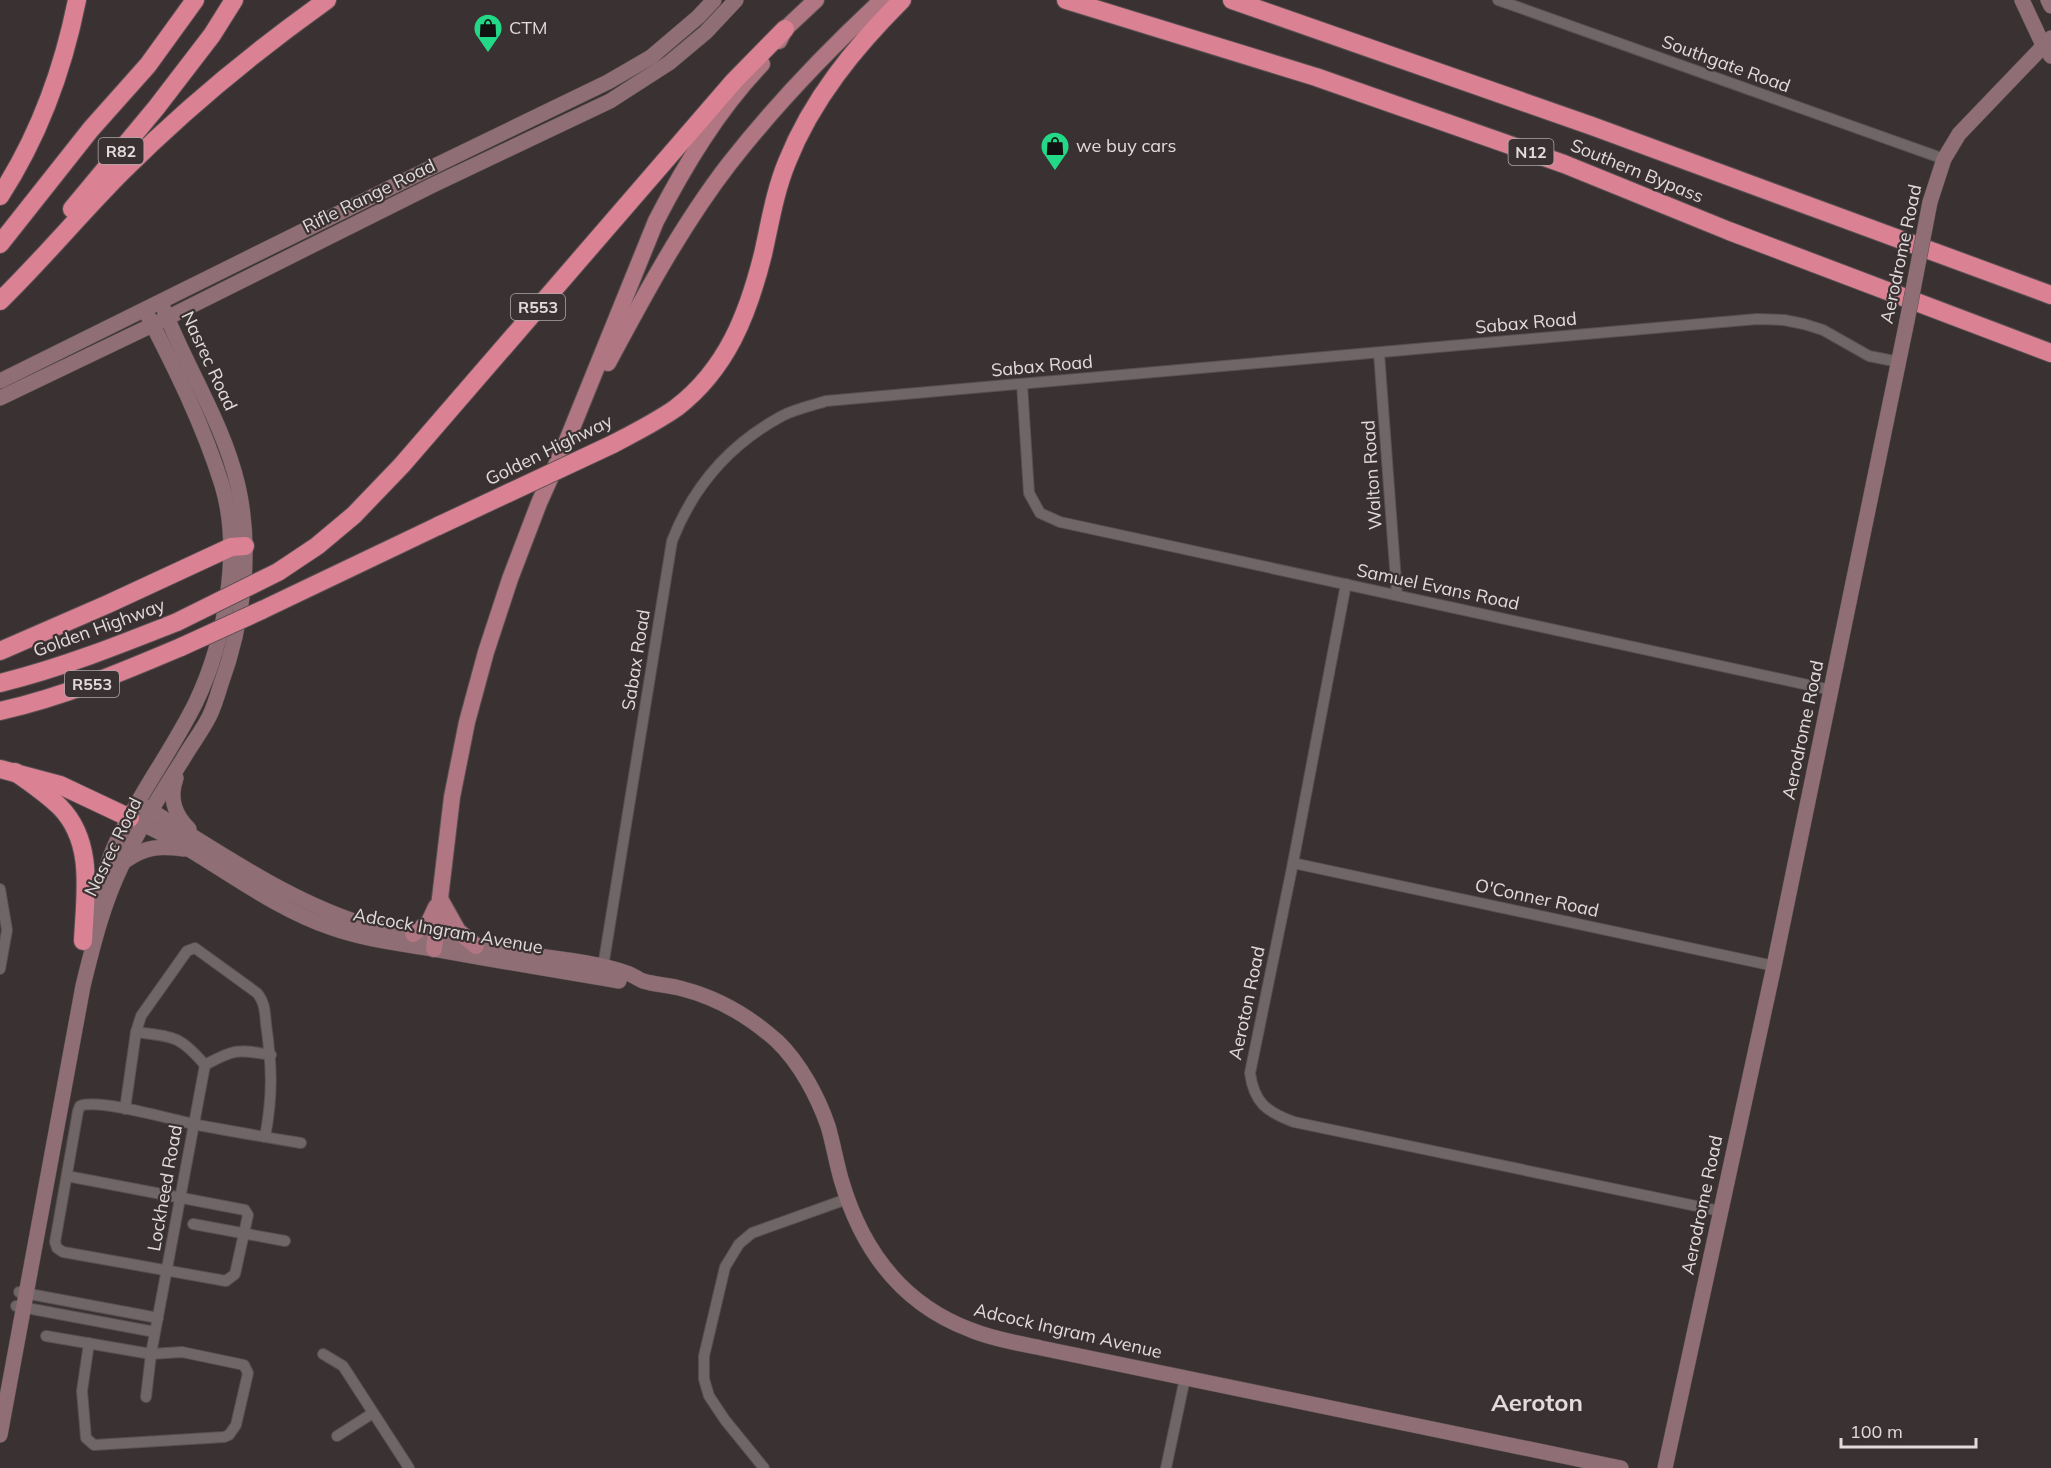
<svg xmlns="http://www.w3.org/2000/svg" width="2051" height="1468" viewBox="0 0 2051 1468" font-family="Mulish,sans-serif">
	<style>
		.lines { fill: none; stroke-linecap: round; stroke-linejoin: round }
		.street-casing { stroke: #574f50; stroke-width: 12 }
		.secondary-casing { stroke: #574f50; stroke-width: 16 }
		.primary-casing { stroke: #574f50; stroke-width: 18 }
		.highway-casing { stroke: #574f50; stroke-width: 20 }
		.street { stroke: #706668; stroke-width: 10 }
		.secondary { stroke: #906e75; stroke-width: 15 }
		.primary { stroke: #b07682; stroke-width: 16 }
		.highway { stroke: #db8194; stroke-width: 18 }
		.secondary-bridge-casing { stroke: #574f50; stroke-width: 16; stroke-linecap: butt }
		.highway-bridge-casing { stroke: #574f50; stroke-width: 20; stroke-linecap: butt }
		.secondary-bridge { stroke: #906e75; stroke-width: 15 }
		.highway-bridge { stroke: #db8194; stroke-width: 18 }
		.labels { text-anchor: middle; stroke-width: 4.5; stroke-linejoin: round; paint-order: stroke }
		.shield { fill: #3a3132; stroke: #afa8a9; stroke-width: 1.5 }
		.shield-label { font-size: 16px; font-weight: bold; fill: #e1dbdc }
		.poi-label { font-size: 18px; fill: #e1dbdc; stroke: #3a3132; text-anchor: start }
		.street-label { font-size: 18px; fill: #e1dbdc; stroke: #3a3132 }
		.district-label { font-size: 24px; font-weight: bold; fill: #e1dbdc; stroke: #3a3132 }
	</style>
	<rect width="100%" height="100%" fill="#3a3132"/>
	<g class="lines">
		<g class="street-casing">
			<g id="street">
				<path d="M1498,0l446,159"/>
				<path d="M1379,353l18,242"/>
				<path d="M1022,384l7,109 11,20 20,9 771,168"/>
				<path d="M1346,584l-53,279 -43,210c4,30 17,39 44,49l426,89"/>
				<path d="M1293,863l481,103"/>
				<path d="M0,889l7,41 -7,39"/>
				<path d="M602,973l70,-432c21,-54 58,-97 110,-125 13,-7 29,-10 44,-15l931,-82 27,1 20,4 19,6 46,26 30,6"/>
				<path d="M136,1032c38,5 43,3 69,33"/>
				<path d="M205,1065c29,-16 33,-16 66,-10"/>
				<path d="M125,1109l11,-77 5,-16 46,-65 8,-3 62,45c8,9 8,20 9,31 6,42 7,71 -1,113"/>
				<path d="M67,1176l178,34 3,5 -13,59 -9,7 -163,-29 -6,-4 -2,-6 23,-131 2,-5c17,-8 91,13 113,18 36,7 72,13 108,19"/>
				<path d="M193,1224l92,17"/>
				<path d="M19,1292l139,26"/>
				<path d="M16,1306l139,26"/>
				<path d="M46,1336l105,18 31,-2 62,13 4,8 -12,52 -7,10 -5,2 -130,8 -8,-7 -4,-47 7,-48"/>
				<path d="M323,1354l20,12 66,102"/>
				<path d="M146,1397l5,-43 54,-289"/>
				<path d="M337,1436l36,-23"/>
				<path d="M764,1468l-39,-48 -16,-24 -5,-17v-23l21,-89 14,-23 13,-11 95,-34"/>
				<path d="M1166,1468l19,-90"/>
			</g>
		</g>
		<g class="secondary-casing">
			<g id="secondary">
				<path d="M2022,0l21,45 8,11"/>
				<path d="M2048,0l3,6"/>
				<path d="M1930,202l14,-43 15,-25 92,-96"/>
				<path d="M0,381l414,-205 194,-94 43,-25 47,-40 16,-17"/>
				<path d="M0,398l167,-80 266,-133 177,-84 59,-38 37,-31 30,-32"/>
				<path d="M176,778c-7,20 -2,36 13,51"/>
				<path d="M138,803c75,44 147,98 231,123 52,10 104,19 156,28 33,5 70,8 102,19 6,2 11,6 16,8 13,4 27,4 40,8 35,9 67,28 94,52 23,22 41,56 51,85 5,17 8,35 13,53 20,69 60,125 130,151 22,9 46,13 70,18l580,120"/>
				<path d="M136,821c68,30 125,83 196,107 34,12 71,16 107,22 60,11 120,21 180,31"/>
				<path d="M125,861c21,-15 34,-15 59,-12"/>
				<path d="M89,923c8,-26 15,-53 26,-78 23,-50 57,-94 81,-143 29,-61 46,-151 26,-217 -19,-61 -48,-119 -77,-175"/>
				<path d="M0,1435l83,-449c10,-41 20,-82 39,-121 17,-37 39,-71 61,-106 8,-14 19,-28 26,-42 5,-10 8,-20 11,-30 23,-63 33,-135 18,-201 -15,-65 -54,-122 -77,-184"/>
				<path d="M1665,1468l109,-502 133,-645"/>
			</g>
		</g>
		<g class="primary-casing">
			<g id="primary">
				<path d="M779,41l6,-12 31,-29"/>
				<path d="M608,363c37,-69 74,-138 121,-199 47,-60 98,-113 153,-164"/>
				<path d="M440,899l18,32 18,15"/>
				<path d="M413,934l16,-12 7,-15"/>
				<path d="M434,949l18,-152 15,-75 19,-70 24,-73 29,-76 27,-60 90,-222c29,-56 62,-111 106,-157"/>
			</g>
		</g>
		<g class="highway-casing">
			<g id="highway">
				<path d="M1066,0l250,77 248,87 165,67 322,122"/>
				<path d="M1232,0l360,126 459,169"/>
				<path d="M0,196c39,-60 63,-126 77,-196"/>
				<path d="M72,209l84,-101 56,-73 22,-35"/>
				<path d="M0,244l91,-115 57,-64 47,-65"/>
				<path d="M0,301c43,-42 81,-88 123,-130 64,-64 131,-119 204,-171"/>
				<path d="M613,444c21,-11 43,-22 63,-36 51,-39 72,-94 87,-154 7,-31 12,-63 24,-92 25,-63 68,-115 115,-162"/>
				<path d="M278,572l39,-26 37,-31 48,-50 332,-384 51,-52"/>
				<path d="M262,610l176,-84"/>
				<path d="M0,651l108,-47 123,-57 14,-1"/>
				<path d="M0,683c61,-15 119,-38 177,-61"/>
				<path d="M0,711c63,-14 122,-39 181,-64"/>
				<path d="M0,769l60,16 70,33"/>
				<path d="M15,772c16,11 32,22 45,35 35,36 25,88 23,134"/>
			</g>
		</g>
		<use href="#street" class="street"/>
		<use href="#secondary" class="secondary"/>
		<use href="#primary" class="primary"/>
		<use href="#highway" class="highway"/>
		<g class="secondary-bridge-casing">
			<path id="secondary-bridge" d="M1907,321l23,-119"/>
		</g>
		<g class="highway-bridge-casing">
			<g id="highway-bridge">
				<path d="M438,526l175,-82"/>
				<path d="M177,622l101,-50"/>
				<path d="M181,647l81,-37"/>
			</g>
		</g>
		<use href="#secondary-bridge" class="secondary-bridge"/>
		<use href="#highway-bridge" class="highway-bridge"/>
	</g>
	<defs>
		<g id="shop-pin" transform="scale(1.5)"><path d="M0 17L-7.5 6A9.5 9.5 0 1 1 7.5 6Z" fill="#23d886" stroke="#3a3132"/><path d="M-5-2.5h2.3a2.7 3.5 0 0 1 5.4 0H5L5.5 6h-11ZM-1.5-2.5h3a1.5 2.3 0 0 0-3 0Z" fill="#111"/></g>
	</defs>
	<g fill-rule="evenodd">
		<use href="#shop-pin" x="488" y="28"/>
		<use href="#shop-pin" x="1055" y="146"/>
	</g>
	<g class="labels">
		<g class="shield">
			<rect x="98.5" y="138" width="45" height="26" rx="4.5"/>
			<rect x="1508.5" y="139" width="45" height="26" rx="4.5"/>
			<rect x="511" y="294" width="54" height="26" rx="4.5"/>
			<rect x="65" y="671" width="54" height="26" rx="4.5"/>
		</g>
		<g class="shield-label">
			<text x="121" y="157">R82</text>
			<text x="1531" y="158">N12</text>
			<text x="538" y="313">R553</text>
			<text x="92" y="690">R553</text>
		</g>
		<g class="poi-label">
			<text x="509" y="34">CTM</text>
			<text x="1076" y="152">we buy cars</text>
		</g>
		<g class="street-label">
			<text transform="translate(1726 64) rotate(20)" y="6">Southgate Road</text>
			<text transform="translate(1637 171) rotate(22)" y="6">Southern Bypass</text>
			<text transform="translate(369 196) rotate(-26)" y="6">Rifle Range Road</text>
			<text transform="translate(1901 254) rotate(-78)" y="6">Aerodrome Road</text>
			<text transform="translate(1526 323) rotate(-5)" y="6">Sabax Road</text>
			<text transform="translate(209 361) rotate(65)" y="6">Nasrec Road</text>
			<text transform="translate(1042 366) rotate(-5)" y="6">Sabax Road</text>
			<text transform="translate(549 450) rotate(-26)" y="6">Golden Highway</text>
			<text transform="translate(1372 475) rotate(-94)" y="6">Walton Road</text>
			<text transform="translate(1438 587) rotate(12)" y="6">Samuel Evans Road</text>
			<text transform="translate(99 628) rotate(-20)" y="6">Golden Highway</text>
			<text transform="translate(636 660) rotate(-81)" y="6">Sabax Road</text>
			<text transform="translate(1803 730) rotate(-78)" y="6">Aerodrome Road</text>
			<text transform="translate(113 847) rotate(-64)" y="6">Nasrec Road</text>
			<text transform="translate(1537 898) rotate(12)" y="6">O'Conner Road</text>
			<text transform="translate(448 931) rotate(10)" y="6">Adcock Ingram Avenue</text>
			<text transform="translate(1247 1003) rotate(-78)" y="6">Aeroton Road</text>
			<text transform="translate(165 1188) rotate(-80)" y="6">Lockheed Road</text>
			<text transform="translate(1702 1205) rotate(-78)" y="6">Aerodrome Road</text>
			<text transform="translate(1068 1331) rotate(13)" y="6">Adcock Ingram Avenue</text>
		</g>
		<g class="district-label">
			<text x="1537" y="1411">Aeroton</text>
		</g>
	</g>
	<path d="M1841 1438v9h135v-9" fill="none" stroke="#e1dbdc" stroke-width="3"/>
	<text x="1850" y="1438" font-size="18" fill="#e1dbdc" stroke="#3a3132" stroke-width="4.5" paint-order="stroke">100 m</text>
</svg>
